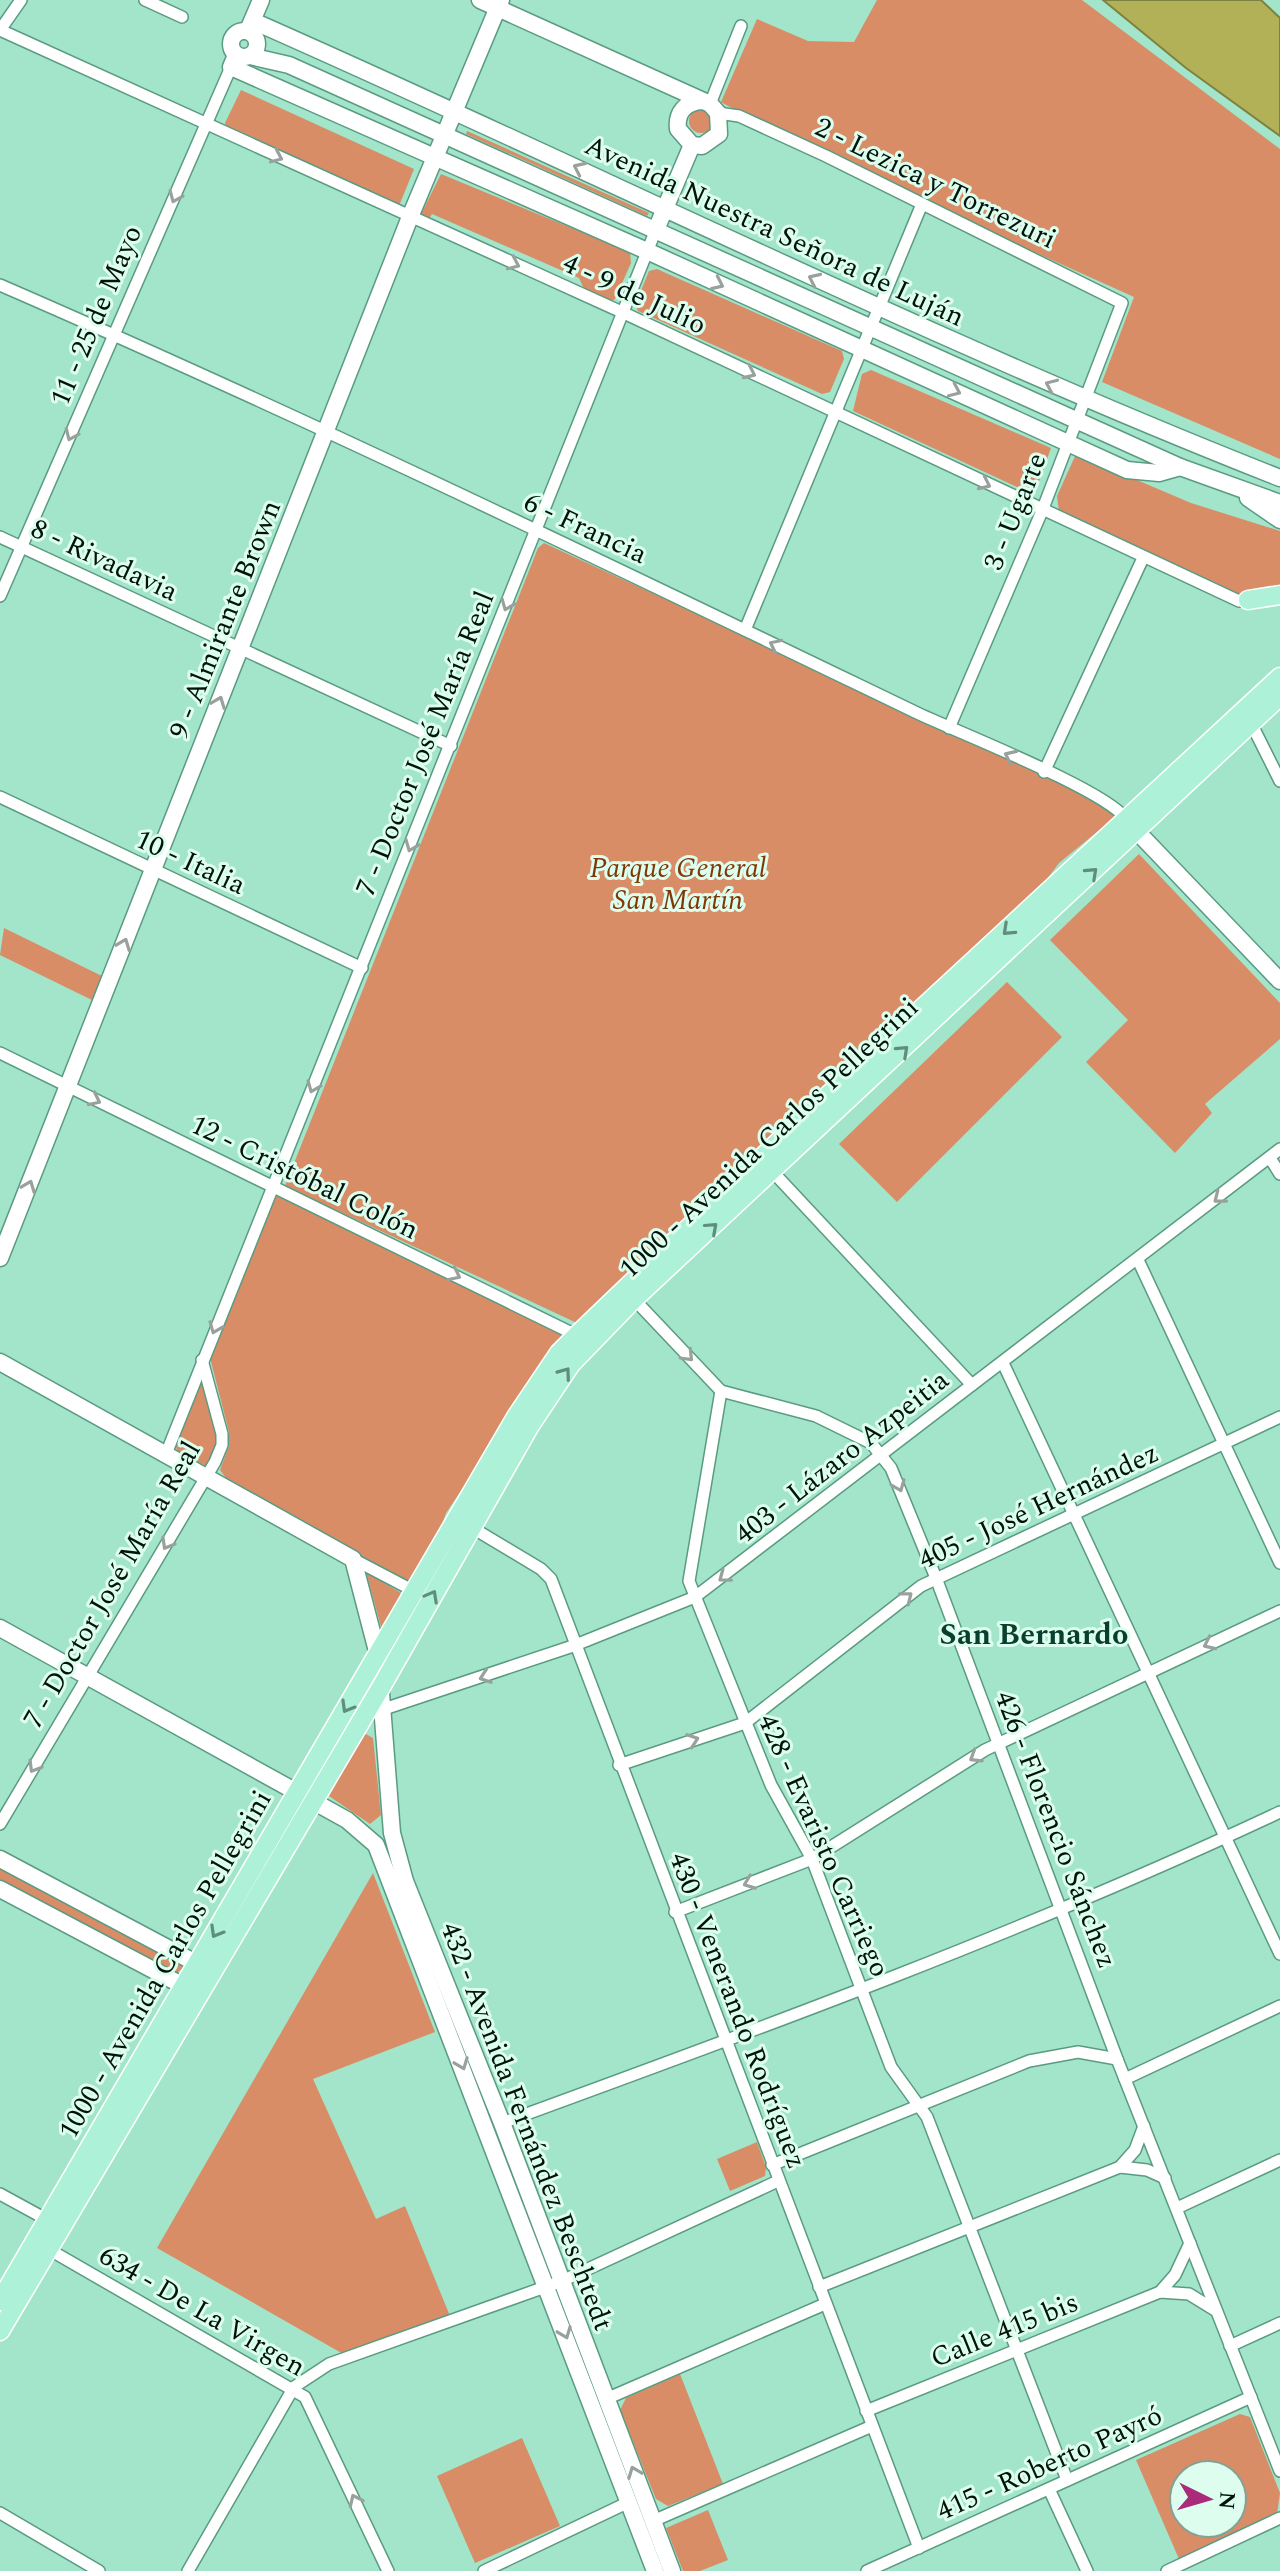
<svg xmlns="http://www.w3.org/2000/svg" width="1280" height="2571" viewBox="0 0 1280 2571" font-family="Spectral,serif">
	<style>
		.green { fill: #d88d67; fill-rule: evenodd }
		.water { fill: #b3b157; stroke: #7d8240; stroke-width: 2 }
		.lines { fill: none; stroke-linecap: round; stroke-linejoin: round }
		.street-casing { stroke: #5a9b82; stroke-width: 14 }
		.secondary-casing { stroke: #5a9b82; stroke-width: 19 }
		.primary-casing { stroke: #fff; stroke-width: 21 }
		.street { stroke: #fff; stroke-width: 11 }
		.secondary { stroke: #fff; stroke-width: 16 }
		.primary { stroke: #adf1d9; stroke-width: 18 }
		.oneway { stroke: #99a19d }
		.oneway2 { stroke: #5f8e7c }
		.labels { text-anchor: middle; stroke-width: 6; stroke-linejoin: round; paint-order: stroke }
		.street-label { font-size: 28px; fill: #00140b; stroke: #ddfeef }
		.park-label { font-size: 28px; font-style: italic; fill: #7f3705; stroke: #ddfeef }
		.neighbourhood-label { font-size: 30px; font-weight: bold; fill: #083f2e; stroke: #ddfeef }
	</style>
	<rect width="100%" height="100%" fill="#a2e5ca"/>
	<g class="green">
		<path d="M877,0h205l198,149v310l-178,-77 32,-85 -202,-91 -171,-87 -6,2 -34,-19 36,-83 51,22 46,1z"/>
		<path d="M241,90l173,79 -15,37 -173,-78 -1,-5z"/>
		<circle cx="701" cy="121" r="12"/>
		<path d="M467,131l182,82 -2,3 -181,-82z"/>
		<path d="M441,174l189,78 1,11 -16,36 -6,3 -24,-11 -6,-13 -147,-64 -4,7 -6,-3 -1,-4z"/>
		<path d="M657,269l185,82 2,8 -14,33 -8,2 -184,-83 -3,-6 14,-34z"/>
		<path d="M871,370l180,78 -15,42 -4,4 -179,-83 9,-37z"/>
		<path d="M1076,454l115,49 89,28v59l-44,5 -177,-83 -2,-16z"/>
		<path d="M544,543l568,263 7,8 -60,49 -24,32 -456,429 -294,-138 253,-638z"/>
		<path d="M1139,854l141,149v36l-75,65 7,9 -37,40 -89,-91 42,-42 -78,-80z"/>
		<path d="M4,928l100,49 -10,24 -94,-46z"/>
		<path d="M1007,982l55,55 -165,165 -58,-58z"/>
		<path d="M277,1196l283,133 5,8 -119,176 -16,47 -15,22 -20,-4 -169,-100 -6,-8 9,-24v-14l-19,-74 62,-158z"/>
		<path d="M201,1381l18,58 -11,28 -31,-16 -2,-8z"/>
		<path d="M366,1572l40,24 -23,38z"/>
		<path d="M364,1733l9,5 8,77 -11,9 -41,-28z"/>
		<path d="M0,1865l184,99 -1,4 -7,6 -176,-90z"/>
		<path d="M373,1873l62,159 -122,47 63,140 29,-13 45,110 -105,39 -188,-107z"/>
		<path d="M757,2142l9,25 -1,9 -35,15 -13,-32z"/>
		<path d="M680,2374l43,110 -55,22 -12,-7 -36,-89 6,-12z"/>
		<path d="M1240,2414l10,3 30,76 -3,21 -98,45 -43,-99zM1184,2475h48v48h-48z"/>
		<path d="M522,2438l38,88 -85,37 -38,-87z"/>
		<path d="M708,2510l20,50 -28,11h-17l-17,-43z"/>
	</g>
	<path class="water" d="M1103,0h158l19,18v118l-94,-68z"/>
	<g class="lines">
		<g class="street-casing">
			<g id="street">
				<path d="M21,0l-21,30 624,283 615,288 9,-1"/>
				<path d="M145,0l37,17"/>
				<path d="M710,104l31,-78"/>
				<path d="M718,113l21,3 87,40 296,147 -80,208 -93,217"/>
				<path d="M0,285c309,134 612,281 915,427 42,20 191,78 211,107"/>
				<path d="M0,537l451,209"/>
				<path d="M0,596l231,-529"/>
				<path d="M745,630l177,-426"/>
				<path d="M1252,725l28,56"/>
				<path d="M1044,772l99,-214"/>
				<path d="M0,797l362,171"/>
				<path d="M0,1053l582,285"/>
				<path d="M1270,1158l10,16"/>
				<path d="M773,1172l199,213"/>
				<path d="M1138,1260l142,303"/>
				<path d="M631,1296l90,95 95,25 55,27 20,25 45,110 181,481 163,412"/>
				<path d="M1003,1363l277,591"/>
				<path d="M721,1391l-32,190 82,204 41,74 79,208 36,50 140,363"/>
				<path d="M166,1454l489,-1222"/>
				<path d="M471,1527l70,42 10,10 368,969"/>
				<path d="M353,1559l63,33"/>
				<path d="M381,1710l192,-64 122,-49 585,-448"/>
				<path d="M619,1765l126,-42 176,-137 359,-169"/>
				<path d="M0,1824l215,-362 7,-17v-11l-20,-74"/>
				<path d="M675,1912l137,-53 173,-109 295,-139"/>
				<path d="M1125,2079l155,-73"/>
				<path d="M502,2123c263,-96 525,-192 778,-311"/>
				<path d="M772,2165l257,-104 49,-9 39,7"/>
				<path d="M1120,2167l15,-17 9,-24"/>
				<path d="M0,2194l53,29"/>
				<path d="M1177,2208l103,-48"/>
				<path d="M43,2246l262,151 83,174"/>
				<path d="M819,2287l301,-120 27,3 18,8"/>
				<path d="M1160,2292l15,-17 15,-32"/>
				<path d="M1230,2346l50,-23"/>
				<path d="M606,2399l219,-95"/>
				<path d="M866,2411l294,-119 29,2 26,16"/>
				<path d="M1049,2489l38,82"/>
				<path d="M0,2513l99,58"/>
				<path d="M653,2521l219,-95"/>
				<path d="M188,2571l106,-184 35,-23 233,-83 216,-100"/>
				<path d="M484,2571l145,-69"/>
				<path d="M867,2571l384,-174"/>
				<path d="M1167,2571l113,-53"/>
			</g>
		</g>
		<g class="secondary-casing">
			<g id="secondary">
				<path d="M480,0l230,104 8,9 1,21 -17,12 -10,-1 -14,-16c-2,-16 7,-27 24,-28"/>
				<path d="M253,21c343,151 678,320 1027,457"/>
				<path d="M249,28l12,-28"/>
				<circle cx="244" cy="44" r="13"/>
				<path d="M236,55l-5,12 416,184 480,219 32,3 21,-6"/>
				<path d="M250,56l39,9 891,402 100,36"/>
				<path d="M655,232l37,-87"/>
				<path d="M1248,498l32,22"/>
				<path d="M1129,823l151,158"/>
				<path d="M0,1258l410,-1041 91,-217"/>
				<path d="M0,1362l353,197 25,96 14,178 13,48 97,242 170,448"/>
				<path d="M0,1628l347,192 29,25 279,726"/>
				<path d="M0,1859l207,110"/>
				<path d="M0,1889l193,102"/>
			</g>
		</g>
		<g class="primary-casing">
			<g id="primary">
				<path d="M1248,600l32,-5"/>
				<path d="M0,2301l516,-884 43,-64 18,-18 220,-211 483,-447"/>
				<path d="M0,2331l380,-642 149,-262 42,-63 63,-65 646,-603"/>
			</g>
		</g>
		<use href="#street" class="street"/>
		<use href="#secondary" class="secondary"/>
		<use href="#primary" class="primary"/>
	</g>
	<defs><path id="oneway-chevron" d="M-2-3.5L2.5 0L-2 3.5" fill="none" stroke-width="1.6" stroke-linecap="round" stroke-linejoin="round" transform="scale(2)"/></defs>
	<g class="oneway">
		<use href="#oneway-chevron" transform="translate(277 157) rotate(24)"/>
		<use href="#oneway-chevron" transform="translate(579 168) rotate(-155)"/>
		<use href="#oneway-chevron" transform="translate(175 197) rotate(113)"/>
		<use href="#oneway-chevron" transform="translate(514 264) rotate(24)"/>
		<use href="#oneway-chevron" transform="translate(814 279) rotate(-155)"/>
		<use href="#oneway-chevron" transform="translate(718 284) rotate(25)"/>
		<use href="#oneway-chevron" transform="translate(750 373) rotate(25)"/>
		<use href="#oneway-chevron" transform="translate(1051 385) rotate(-156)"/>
		<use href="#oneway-chevron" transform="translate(955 391) rotate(24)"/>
		<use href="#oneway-chevron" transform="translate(71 435) rotate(114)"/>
		<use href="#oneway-chevron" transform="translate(985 484) rotate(25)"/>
		<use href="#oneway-chevron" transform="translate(507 605) rotate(112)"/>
		<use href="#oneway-chevron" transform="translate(775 645) rotate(-154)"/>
		<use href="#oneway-chevron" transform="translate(219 702) rotate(-69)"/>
		<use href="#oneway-chevron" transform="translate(1010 756) rotate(-155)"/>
		<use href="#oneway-chevron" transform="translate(411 846) rotate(112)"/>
		<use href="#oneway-chevron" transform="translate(124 944) rotate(-69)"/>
		<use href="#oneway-chevron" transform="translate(313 1087) rotate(112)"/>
		<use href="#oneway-chevron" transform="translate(95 1100) rotate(26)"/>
		<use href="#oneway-chevron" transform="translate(29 1186) rotate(-69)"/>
		<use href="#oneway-chevron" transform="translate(1219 1198) rotate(142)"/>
		<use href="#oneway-chevron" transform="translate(455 1275) rotate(26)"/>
		<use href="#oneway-chevron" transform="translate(215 1328) rotate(112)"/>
		<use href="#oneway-chevron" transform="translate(688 1356) rotate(46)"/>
		<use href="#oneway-chevron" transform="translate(899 1486) rotate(68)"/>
		<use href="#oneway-chevron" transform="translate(167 1544) rotate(120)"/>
		<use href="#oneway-chevron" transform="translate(724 1577) rotate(143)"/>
		<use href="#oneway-chevron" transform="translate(907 1597) rotate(-38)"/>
		<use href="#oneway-chevron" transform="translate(1209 1644) rotate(155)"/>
		<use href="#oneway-chevron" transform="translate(485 1677) rotate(161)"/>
		<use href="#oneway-chevron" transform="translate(693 1740) rotate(-19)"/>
		<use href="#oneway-chevron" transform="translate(975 1757) rotate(148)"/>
		<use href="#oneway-chevron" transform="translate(34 1767) rotate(121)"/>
		<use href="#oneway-chevron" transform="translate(749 1883) rotate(159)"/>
		<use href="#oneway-chevron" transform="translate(462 2064) rotate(69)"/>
		<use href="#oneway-chevron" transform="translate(565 2333) rotate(69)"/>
		<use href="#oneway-chevron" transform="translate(634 2472) rotate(-111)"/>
		<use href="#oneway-chevron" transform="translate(355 2500) rotate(-115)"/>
	</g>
	<g class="oneway2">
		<use href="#oneway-chevron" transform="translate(1092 873) rotate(-43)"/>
		<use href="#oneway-chevron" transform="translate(1008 930) rotate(137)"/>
		<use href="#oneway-chevron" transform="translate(903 1051) rotate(-43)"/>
		<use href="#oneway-chevron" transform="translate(712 1228) rotate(-42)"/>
		<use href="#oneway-chevron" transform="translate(565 1373) rotate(-54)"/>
		<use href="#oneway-chevron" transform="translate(432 1596) rotate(-61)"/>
		<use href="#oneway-chevron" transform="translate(347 1707) rotate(120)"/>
		<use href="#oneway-chevron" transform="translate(216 1932) rotate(120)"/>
	</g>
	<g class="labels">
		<g class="street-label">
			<text transform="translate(936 182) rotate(26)" y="10">2 - Lezica y Torrezuri</text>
			<text transform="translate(775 230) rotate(25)" y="10">Avenida Nuestra Señora de Luján</text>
			<text transform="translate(635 293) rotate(25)" y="10">4 - 9 de Julio</text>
			<text transform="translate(95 315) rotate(-67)" y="10">11 - 25 de Mayo</text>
			<text transform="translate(1014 511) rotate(-68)" y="10">3 - Ugarte</text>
			<text transform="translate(586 527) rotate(25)" y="10">6 - Francia</text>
			<text transform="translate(105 559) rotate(25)" y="10">8 - Rivadavia</text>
			<text transform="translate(224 619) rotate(-68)" y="10">9 - Almirante Brown</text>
			<text transform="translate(424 743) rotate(-68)" y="10">7 - Doctor José María Real</text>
			<text transform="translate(191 861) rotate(25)" y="10">10 - Italia</text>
			<text transform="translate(768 1137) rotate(-43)" y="10">1000 - Avenida Carlos Pellegrini</text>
			<text transform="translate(305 1176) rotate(26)" y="10">12 - Cristóbal Colón</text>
			<text transform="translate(841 1456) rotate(-38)" y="10">403 - Lázaro Azpeitia</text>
			<text transform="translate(1038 1505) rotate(-25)" y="10">405 - José Hernández</text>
			<text transform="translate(111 1584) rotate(-60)" y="10">7 - Doctor José María Real</text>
			<text transform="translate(1057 1829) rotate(69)" y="10">426 - Florencio Sánchez</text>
			<text transform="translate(825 1845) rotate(66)" y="10">428 - Evaristo Carriego</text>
			<text transform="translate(164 1964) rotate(-60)" y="10">1000 - Avenida Carlos Pellegrini</text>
			<text transform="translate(739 2010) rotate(69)" y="10">430 - Venerando Rodríguez</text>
			<text transform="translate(528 2126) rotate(69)" y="10">432 - Avenida Fernández Beschtedt</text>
			<text transform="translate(203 2310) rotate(30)" y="10">634 - De La Virgen</text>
			<text transform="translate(1004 2329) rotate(-22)" y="10">Calle 415 bis</text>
			<text transform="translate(1049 2462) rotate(-24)" y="10">415 - Roberto Payró</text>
		</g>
		<g class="park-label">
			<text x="678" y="877">Parque General<tspan x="678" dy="32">San Martín</tspan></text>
		</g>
		<g class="neighbourhood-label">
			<text x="1034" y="1644">San Bernardo</text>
		</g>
	</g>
	<g transform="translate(1208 2499) rotate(95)"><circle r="38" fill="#ddfeef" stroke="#85a094" stroke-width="2"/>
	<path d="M0-6L14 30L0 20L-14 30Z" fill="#aa2b7a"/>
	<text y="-12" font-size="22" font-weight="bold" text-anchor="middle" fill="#00140b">N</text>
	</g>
</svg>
